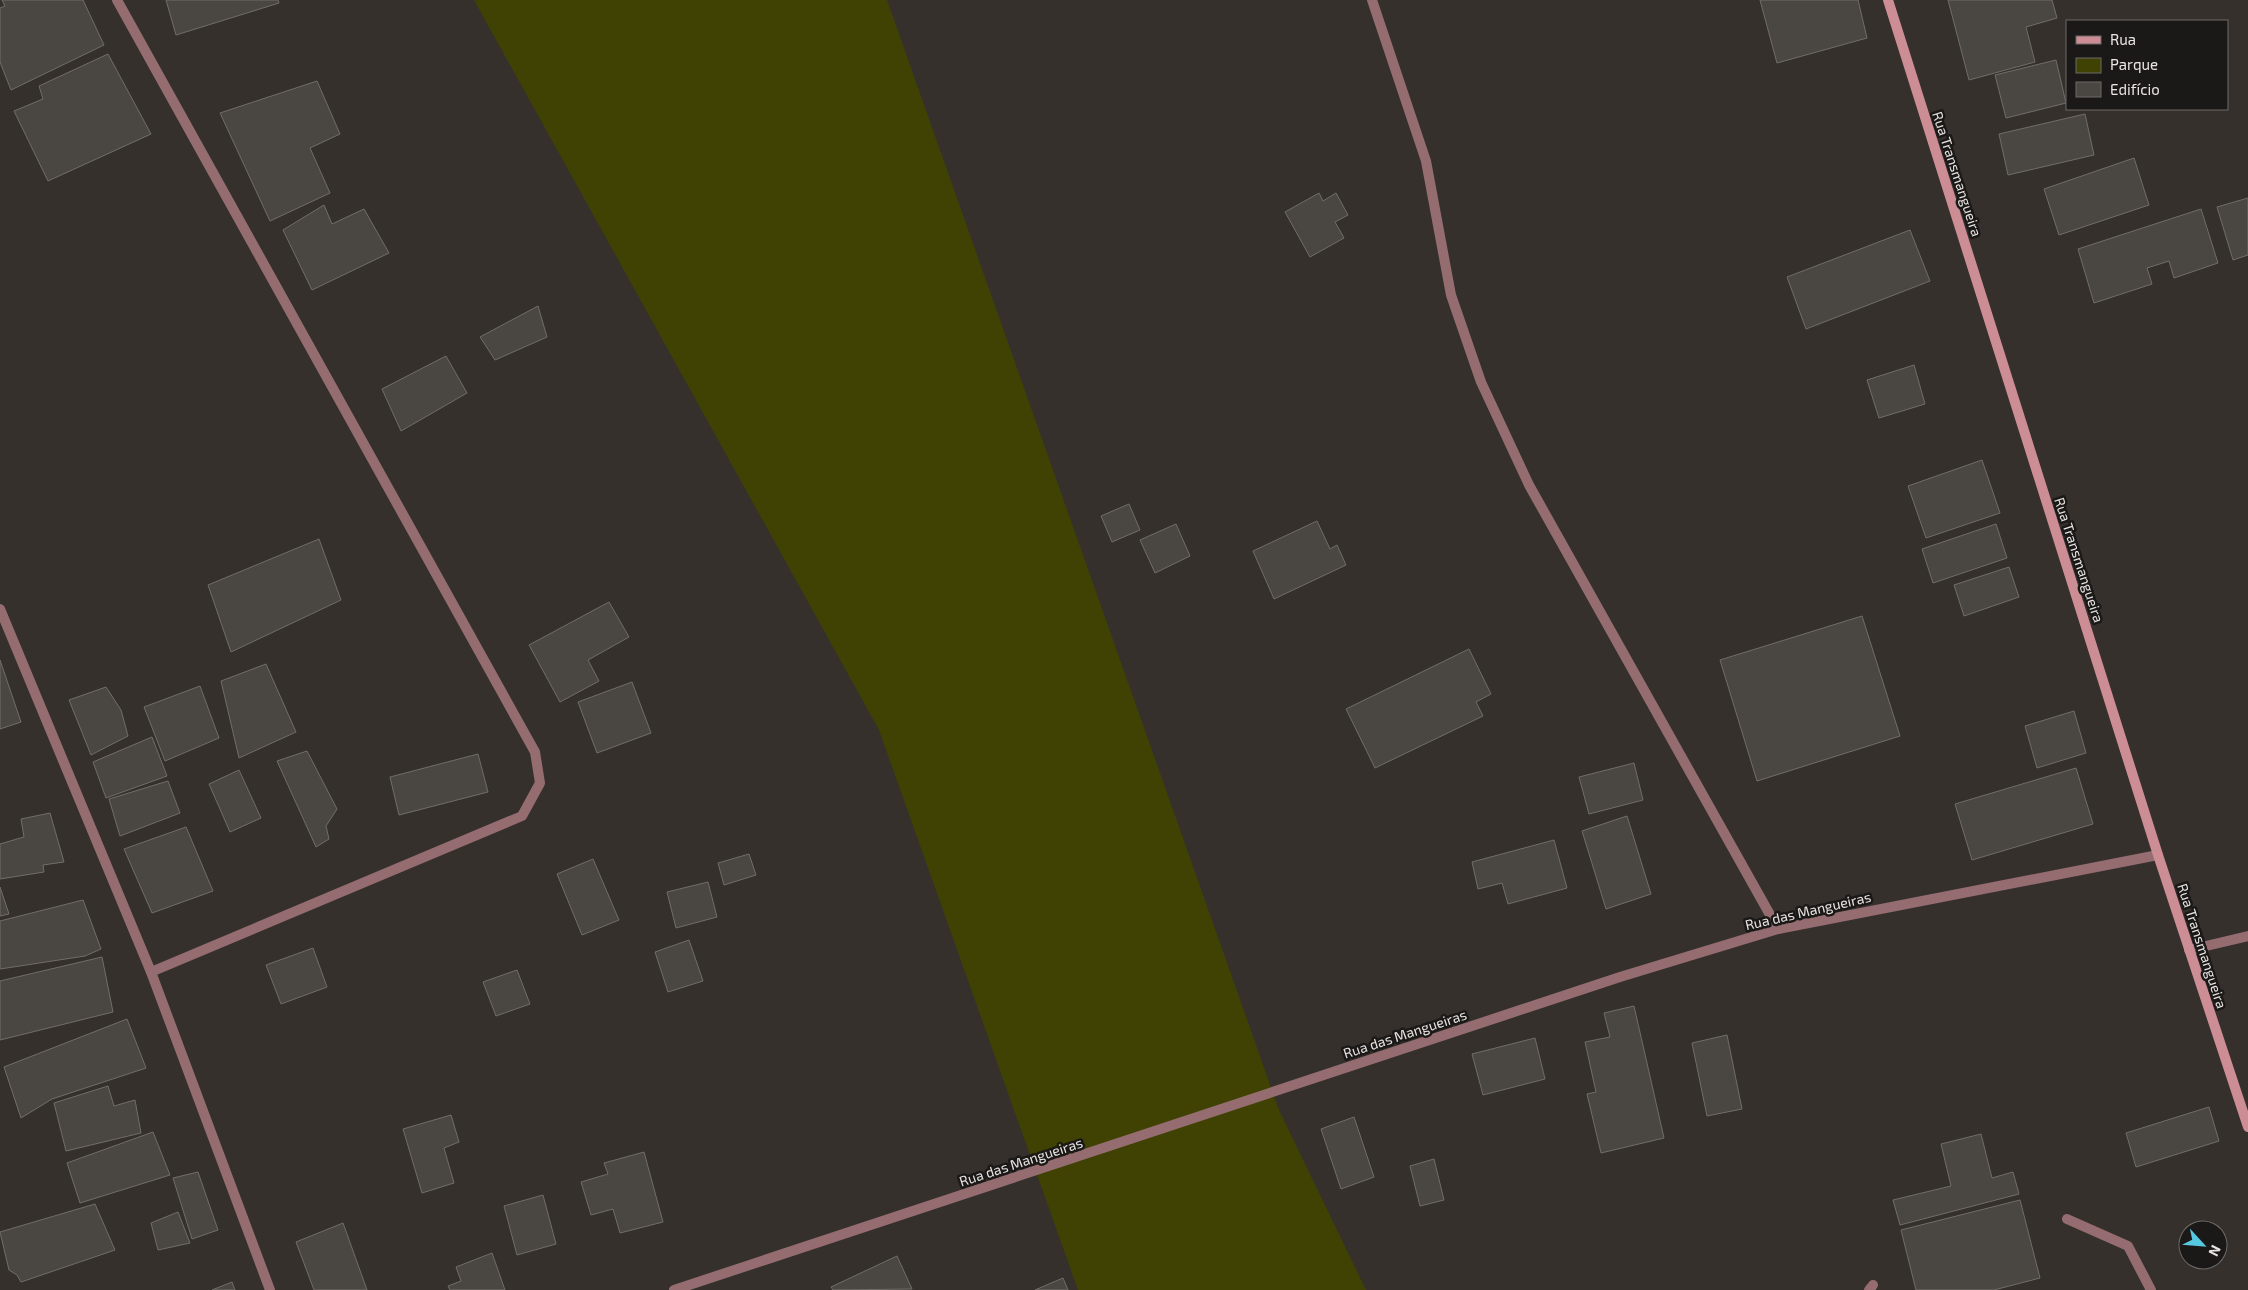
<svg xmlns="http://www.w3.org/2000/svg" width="2248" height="1290" viewBox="0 0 2248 1290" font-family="'Exo 2',sans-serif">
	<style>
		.green { fill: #3f4203 }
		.building { fill: #4a4641; stroke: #716d68 }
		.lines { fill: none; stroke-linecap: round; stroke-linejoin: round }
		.street { stroke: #956d71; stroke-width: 10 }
		.secondary { stroke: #cd8d95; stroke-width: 10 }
		.labels { text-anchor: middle; stroke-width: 5; stroke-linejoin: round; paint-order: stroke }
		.street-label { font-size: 14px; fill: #e9e5e3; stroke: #1b1917 }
	</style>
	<rect width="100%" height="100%" fill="#36302d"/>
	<path class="green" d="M474,0h413l392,1110 87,180h-288l-199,-560z"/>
	<g class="building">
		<path d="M2,0h81l21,45 -93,45 -11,-28v-54l5,-2z"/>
		<path d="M166,0h112l1,3 -103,32z"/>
		<path d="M1760,0h98l9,38 -90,25z"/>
		<path d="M1948,0h104l5,18 -31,9 9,35 -66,18z"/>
		<path d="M108,54l43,80 -103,47 -34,-70 29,-12 -4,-13z"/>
		<path d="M2056,60l10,43 -60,15 -11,-43z"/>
		<path d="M317,81l23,53 -30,14 20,45 -60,28 -50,-108z"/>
		<path d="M2085,114l9,41 -86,20 -9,-41z"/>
		<path d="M2134,158l15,47 -90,30 -15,-46z"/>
		<path d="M1319,193l4,8 13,-8 12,22 -13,7 9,16 -34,19 -25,-45z"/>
		<path d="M2248,198v57l-15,5 -16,-53z"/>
		<path d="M324,205l8,19 32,-15 25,44 -77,37 -29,-60z"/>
		<path d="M2201,209l17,54 -44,15 -5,-17 -22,7 5,16 -58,19 -16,-54z"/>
		<path d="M1910,230l20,51 -124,48 -19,-52z"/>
		<path d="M538,306l9,31 -52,23 -15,-23z"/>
		<path d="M446,356l21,37 -66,38 -19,-42z"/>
		<path d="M1914,365l11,39 -46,14 -12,-38z"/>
		<path d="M1982,460l18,53 -74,25 -18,-52z"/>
		<path d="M1129,504l11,26 -28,12 -11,-26z"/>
		<path d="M1317,521l13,28 7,-4 9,20 -72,34 -21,-48z"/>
		<path d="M1176,524l14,32 -35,17 -15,-33z"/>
		<path d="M1996,524l11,34 -74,25 -11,-34z"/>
		<path d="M319,539l22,61 -110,52 -23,-67z"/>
		<path d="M2009,567l10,30 -55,19 -10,-31z"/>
		<path d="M609,602l20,35 -41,23 11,21 -39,21 -31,-57z"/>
		<path d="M1862,616l38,120 -143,45 -37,-121z"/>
		<path d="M1469,649l22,45 -15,8 7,14 -108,52 -29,-59z"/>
		<path d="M0,660l21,62 -21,7z"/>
		<path d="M266,664l30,68 -57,26 -18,-77z"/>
		<path d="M632,682l19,51 -54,20 -19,-51z"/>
		<path d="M200,686l19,52 -54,23 -21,-54z"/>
		<path d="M106,687l15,23 7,26 -37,19 -22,-55z"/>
		<path d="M2074,711l12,42 -49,15 -12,-42z"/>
		<path d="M152,737l15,39 -61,22 -13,-36z"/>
		<path d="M307,751l30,58 -11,17 3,13 -13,8 -39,-86z"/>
		<path d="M478,754l10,38 -89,23 -9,-38z"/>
		<path d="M1634,763l9,37 -54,14 -10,-37z"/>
		<path d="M2076,768l17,56 -121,36 -17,-56z"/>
		<path d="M239,770l22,48 -31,14 -21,-48z"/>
		<path d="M168,781l12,32 -60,23 -11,-37z"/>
		<path d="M50,813l14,49 -21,3 1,7 -44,7v-35l24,-7 -3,-18z"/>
		<path d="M1627,816l24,78 -45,15 -24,-78z"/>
		<path d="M186,827l27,64 -61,22 -28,-64z"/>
		<path d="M1554,840l13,48 -59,16 -6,-21 -24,6 -6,-27z"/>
		<path d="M749,854l7,21 -32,10 -6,-22z"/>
		<path d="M593,859l26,61 -37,15 -25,-61z"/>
		<path d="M708,882l9,35 -41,11 -9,-36z"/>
		<path d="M0,887l9,27 -9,2z"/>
		<path d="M83,900l18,49 -16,7 -85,13v-48z"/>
		<path d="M689,940l14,41 -35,11 -13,-40z"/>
		<path d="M313,948l14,39 -46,17 -15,-39z"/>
		<path d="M102,957l11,55 -113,28v-59z"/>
		<path d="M517,970l13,34 -34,12 -13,-34z"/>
		<path d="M1634,1006l30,132 -63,15 -14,-59 9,-2 -11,-50 25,-5 -6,-24z"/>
		<path d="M127,1019l19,49 -94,31 -31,19 -17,-51z"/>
		<path d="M1727,1035l15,74 -35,7 -15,-73z"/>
		<path d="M1535,1038l10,41 -62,16 -11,-41z"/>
		<path d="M108,1086l6,20 21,-6 6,33 -75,18 -12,-48z"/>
		<path d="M2209,1107l10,34 -83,26 -10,-34z"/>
		<path d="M451,1115l8,27 -15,6 10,35 -32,10 -19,-64z"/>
		<path d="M1354,1117l20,60 -33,12 -20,-60z"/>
		<path d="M153,1132l17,43 -90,28 -13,-40z"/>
		<path d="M1981,1134l11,44 21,-6 6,22 -119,31 -7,-25 58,-14 -10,-42z"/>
		<path d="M644,1152l19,70 -43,11 -7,-24 -22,6 -10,-33 27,-8 -4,-11z"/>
		<path d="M1434,1159l10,41 -24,6 -10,-40z"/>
		<path d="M198,1172l20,58 -26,9 -19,-61z"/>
		<path d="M543,1195l13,49 -39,11 -13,-49z"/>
		<path d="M2020,1200l20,78 -46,12h-78l-15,-60z"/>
		<path d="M95,1204l20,46 -94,32 -4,-7 -8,-5 -9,-38z"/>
		<path d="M178,1212l12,31 -32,7 -7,-27z"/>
		<path d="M343,1223l24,67h-53l-18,-48z"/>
		<path d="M492,1253l13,37h-55l-2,-4 13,-5 -5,-14z"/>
		<path d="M897,1256l15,33 -79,1 -2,-3z"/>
		<path d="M1063,1278l5,12h-33z"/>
		<path d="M232,1282l3,8h-23z"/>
	</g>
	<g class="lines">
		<g class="street">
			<path d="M117,0l418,752 5,31 -18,33 -371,156"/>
			<path d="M1372,0l54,161 25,134 30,87 48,103 249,444"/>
			<path d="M0,609l151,363 119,318"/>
			<path d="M2189,950l59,-14"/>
			<path d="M2067,1219l61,27 23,44"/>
			<path d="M674,1290l946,-313 158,-48 380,-74"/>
			<path d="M1869,1290l4,-5"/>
		</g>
		<path class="secondary" d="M1888,0l270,855 90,272"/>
	</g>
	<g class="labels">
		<g class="street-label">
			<text transform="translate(1957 174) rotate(72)" y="5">Rua Transmangueira</text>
			<text transform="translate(2079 560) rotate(72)" y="5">Rua Transmangueira</text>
			<text transform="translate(1808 911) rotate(-13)" y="5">Rua das Mangueiras</text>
			<text transform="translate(2202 946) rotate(72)" y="5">Rua Transmangueira</text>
			<text transform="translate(1405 1034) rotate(-18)" y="5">Rua das Mangueiras</text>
			<text transform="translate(1021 1162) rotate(-18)" y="5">Rua das Mangueiras</text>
		</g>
	</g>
	<rect x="2066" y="20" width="162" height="90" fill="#1b1917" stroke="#6d6b69"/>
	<rect x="2076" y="36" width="25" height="8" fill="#cd8d95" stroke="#6d6b69"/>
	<text x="2110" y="45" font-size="15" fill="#e9e5e3">Rua</text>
	<rect x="2076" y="58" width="25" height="15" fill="#3f4203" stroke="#6d6b69"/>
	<text x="2110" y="70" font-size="15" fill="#e9e5e3">Parque</text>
	<rect x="2076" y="82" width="25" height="15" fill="#4a4641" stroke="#6d6b69"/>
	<text x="2110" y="95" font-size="15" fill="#e9e5e3">Edifício</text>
	<g transform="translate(2203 1245) rotate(116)"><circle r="24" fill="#1b1917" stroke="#6d6b69"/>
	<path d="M0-4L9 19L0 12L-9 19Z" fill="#56c9e1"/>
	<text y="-8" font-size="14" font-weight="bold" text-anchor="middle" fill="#e9e5e3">N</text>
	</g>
</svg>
